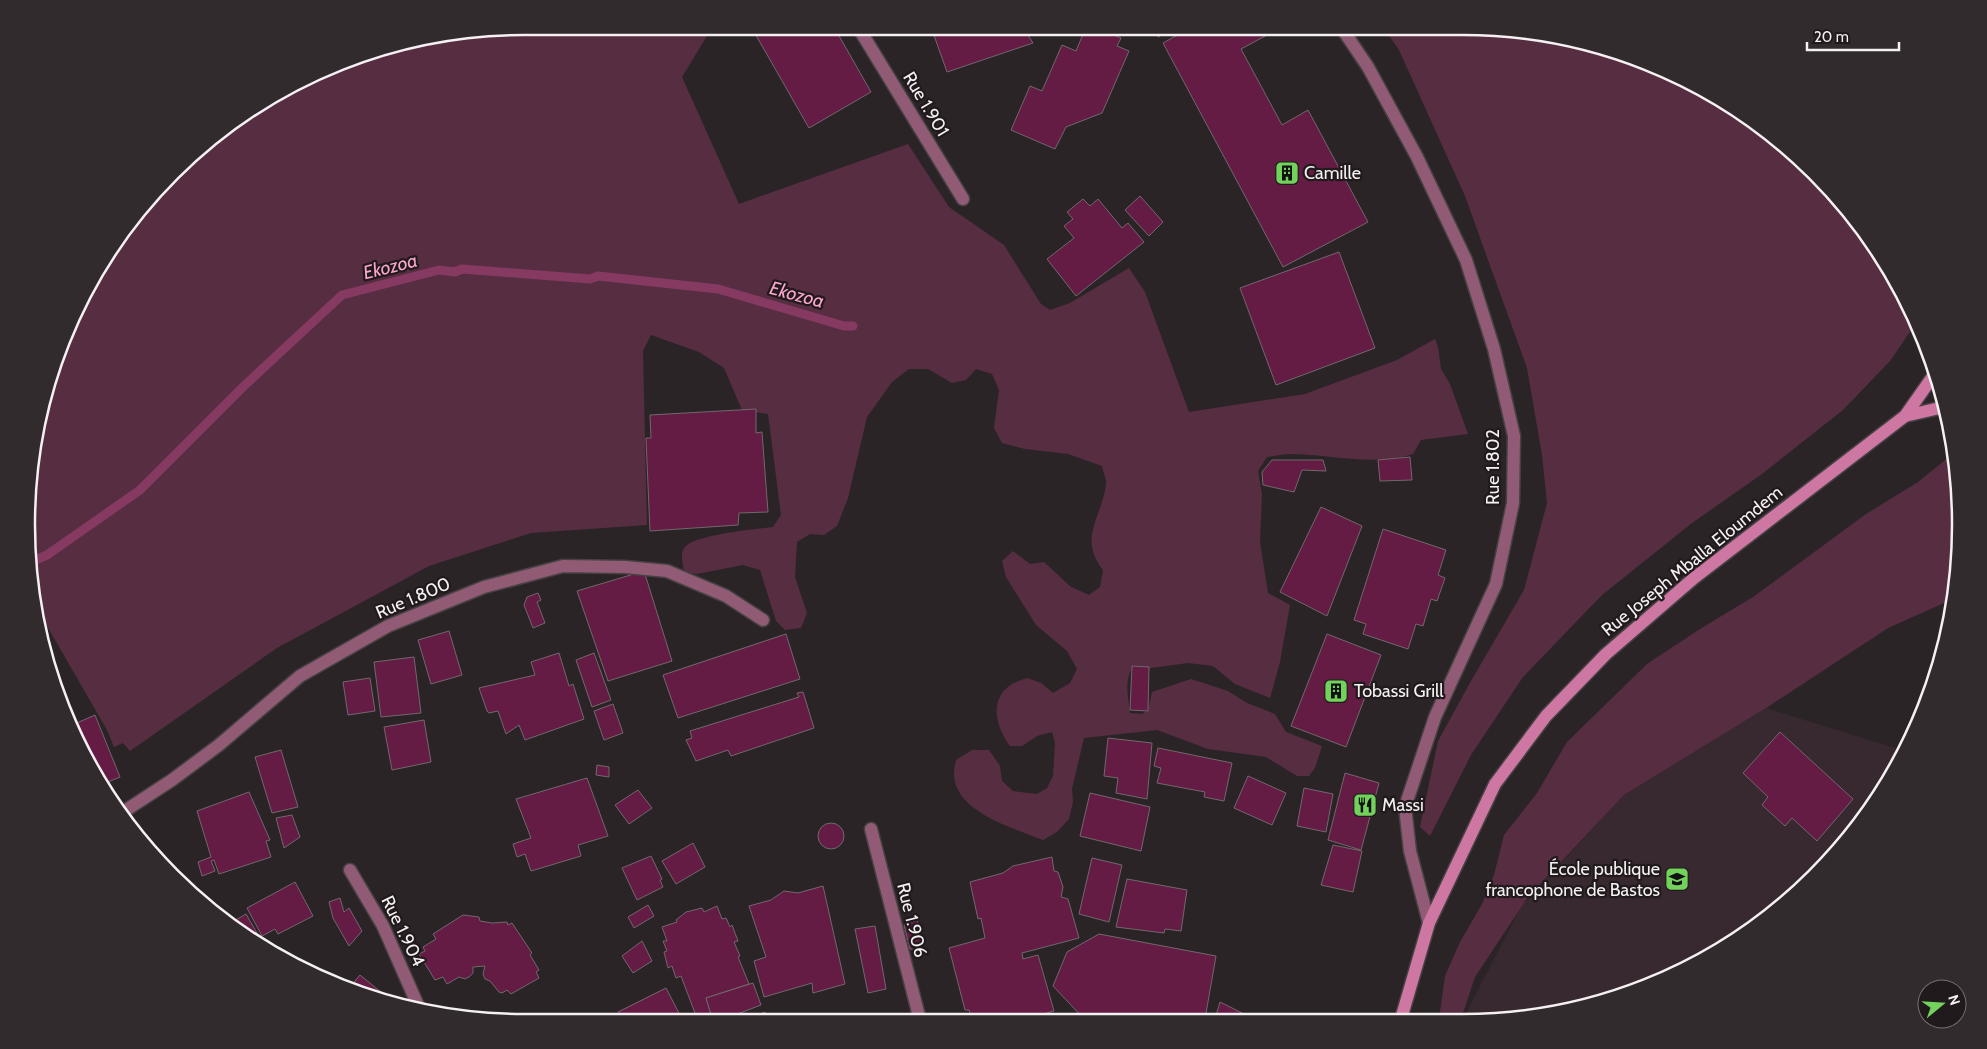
<svg xmlns="http://www.w3.org/2000/svg" width="1987" height="1049" viewBox="0 0 1987 1049" font-family="Cabin,sans-serif">
	<style>
		.built { fill: #37292f }
		.green { fill: #572d42 }
		.lines { fill: none; stroke-linecap: round; stroke-linejoin: round }
		.stream { stroke: #863a62; stroke-width: 9 }
		.building { fill: #641b44; stroke: #71686c }
		.minor-casing { stroke: #474143; stroke-width: 15 }
		.secondary-casing { stroke: #474143; stroke-width: 15 }
		.minor { stroke: #915b75; stroke-width: 12 }
		.secondary { stroke: #cd77a2; stroke-width: 12 }
		.labels { text-anchor: middle; stroke-width: 4.5; stroke-linejoin: round; paint-order: stroke }
		.street-label { font-size: 18px; fill: #f5f0f2; stroke: #211a1d }
		.poi-label { font-size: 18px; fill: #f5f0f2; stroke: #211a1d; text-anchor: start }
		.water-label { font-size: 19px; font-style: italic; fill: #fda5cf; stroke: #211a1d }
		.rim { fill: none; stroke: #f5f0f2; stroke-width: 2.5 }
	</style>
	<rect width="100%" height="100%" fill="#2b2427"/>
	<path class="built" d="M1766,708l139,43 -68,102 -97,86 -87,46 -125,33 -65,1 59,-114 102,-110z"/>
	<g class="green">
		<path d="M525,26h188l-31,51 57,127 169,-60 41,63 55,38 37,59 9,6 20,-7 59,-35 16,24 44,120 116,-18 92,-34 38,-21 3,8 3,22 9,15 18,50 -47,6 -8,14c-40,13 -82,0 -123,0 -7,0 -15,2 -23,3l-9,14 4,23 -2,48 8,51 22,12 -10,57 -10,36 -35,-14 -22,-18 -25,-3 -44,6 -11,-3c-9,15 -5,30 -3,47l12,1 6,-4 4,-18 39,-13 37,12 19,12 28,11 11,18 36,14 -7,22 -6,8h-12l-31,-19 -58,-8 -51,-19 -73,8 -12,51 1,13 -4,17 -12,13 -14,8c-29,-12 -87,-27 -89,-65 0,-5 1,-10 2,-15l16,-10h17l11,16 2,15 11,10 24,3 10,-6 6,-12 2,-33 -3,-11 -15,4 -15,10h-12c-14,-19 -22,-47 2,-62 5,-3 10,-4 15,-6l14,5 12,10 17,-10 7,-14 -10,-18 -31,-26 -30,-48 -4,-16 11,-10 17,13 14,-2 27,25 18,8 11,-8 3,-17c-25,-32 -2,-51 3,-85 1,-6 -3,-13 -4,-19l-34,-12 -43,-5 -23,-6 -8,-15 5,-38 -7,-16 -16,-5 -10,11 -14,3 -24,-14h-19l-17,13 -25,35 -19,81 -11,28 -13,9 -14,-1 -13,8 -2,35 12,36 -6,15 -16,2 -9,-9 -16,-51 -17,-5 -46,9 -13,-2c-1,-9 -5,-20 2,-26 10,-11 70,-17 87,-19l8,-12 -13,-101 -26,-4 -18,-42 -25,-16 -48,-17 -8,16 4,174 -116,8 -102,33 -152,82 -147,103 -7,-8 -9,4 -7,-17 -64,-111 -6,-6 -10,-56v-65l16,-96 21,-62 46,-86 40,-52 71,-67 55,-36 88,-40 64,-17z"/>
		<path d="M1383,27h112l97,16 91,35 83,51 71,67 57,80 22,47 -26,38 -47,49 -81,64 -70,49 -90,72 -79,82 -52,78 -41,81 -10,-9 18,-86 33,-60 53,-91 23,-87 -5,-48 -15,-87 -62,-172 -66,-146z"/>
		<path d="M1955,452l5,105 -7,42 -65,29 -122,80 -142,87 -96,102 -53,80 -14,42h-22l6,-43 15,-34 22,-38 12,-29 10,-40 33,-42 30,-51 80,-78 53,-35 53,-32 113,-83 52,-32z"/>
	</g>
	<g class="lines">
		<path class="stream" d="M28,563l19,-8 93,-65 104,-104 98,-91 97,-25 16,2 7,-3 128,10 8,-3 120,13 126,37h9"/>
	</g>
	<g class="building">
		<path d="M759,27h75l37,65 -62,36 -56,-98z"/>
		<path d="M931,27h92l10,16 -86,29z"/>
		<path d="M1086,27h9l26,11 -4,8 12,5 -27,62 -36,14 -11,22 -44,-19 19,-44 12,5 20,-46 14,6z"/>
		<path d="M1153,27h25l-20,10z"/>
		<path d="M1192,27h71l4,8 -26,14 41,76 26,-15 60,112 -85,45 -120,-224z"/>
		<path d="M1140,196l23,26 -14,14 -24,-26z"/>
		<path d="M1083,199l7,7 8,-7 24,29 6,-5 16,19 -68,54 -29,-37 27,-21 -10,-12 9,-7 -6,-7z"/>
		<path d="M1339,252l36,96 -99,37 -36,-97z"/>
		<path d="M756,409v24l6,-1 6,80 -29,1 -1,12 -88,6 -4,-93h5l-1,-23z"/>
		<path d="M1410,457l2,23 -32,1 -2,-21z"/>
		<path d="M1272,460h51l3,11 -24,-1 -8,22 -31,-7 -1,-13z"/>
		<path d="M1321,507l41,19 -35,90 -47,-24z"/>
		<path d="M1383,529l63,21 -8,25 7,3 -8,23 -6,-2 -8,27 -7,-2 -8,25 -45,-15 3,-10 -12,-4z"/>
		<path d="M644,571l28,90 -64,20 -31,-90z"/>
		<path d="M538,593l3,7 -4,2 8,21 -12,5 -9,-23 3,-8z"/>
		<path d="M449,631l13,44 -31,9 -13,-44z"/>
		<path d="M786,634l14,45 -122,39 -15,-43z"/>
		<path d="M1327,634l54,21 -35,92 -55,-21z"/>
		<path d="M559,653l10,33 4,-2 11,35 -59,21 -6,-15 -13,9 -8,-23 -9,2 -2,-2 -8,-23 56,-13 -4,-13z"/>
		<path d="M594,653l17,47 -19,7 -16,-47z"/>
		<path d="M414,657l7,56 -40,4 -7,-55z"/>
		<path d="M1132,666l17,1 -1,44 -18,-1z"/>
		<path d="M50,672l21,43 -6,2 -1,-2z"/>
		<path d="M370,678l5,33 -27,4 -5,-33z"/>
		<path d="M803,692l11,36 -83,28 -3,-6 -32,11 -10,-21 6,-2 -2,-7 109,-34 -2,-4z"/>
		<path d="M613,704l10,29 -19,7 -10,-29z"/>
		<path d="M95,715l25,62 -19,8 -31,-59z"/>
		<path d="M424,720l7,42 -39,8 -8,-43z"/>
		<path d="M1780,732l73,67 -36,42 -25,-23 -7,8 -23,-21 6,-8 -25,-24z"/>
		<path d="M1108,738l44,5 -5,56 -31,-6 2,-15 -14,-2z"/>
		<path d="M1158,748l74,15 -8,38 -20,-4 1,-5 -48,-9 4,-15 -7,-2z"/>
		<path d="M281,750l17,57 -26,6 -17,-56z"/>
		<path d="M597,765l12,2v10l-13,-2z"/>
		<path d="M1345,773l34,10 -18,67 -33,-10z"/>
		<path d="M1248,776l38,17 -14,32 -38,-17z"/>
		<path d="M587,778l21,58 -30,9 3,11 -50,15 -6,-17 -8,3 -4,-13 18,-6 -15,-39z"/>
		<path d="M1304,788l29,6 -7,38 -29,-6z"/>
		<path d="M638,790l14,18 -23,16 -14,-19z"/>
		<path d="M249,792l21,48 -4,1 5,16 -52,17 -5,-14 -3,1 4,10 -13,5 -4,-14 13,-5 -14,-46z"/>
		<path d="M1090,793l60,14 -9,44 -61,-15z"/>
		<path d="M292,815l8,22 -16,11 -8,-30z"/>
		<circle cx="831" cy="836" r="13"/>
		<path d="M1845,842l-8,11 -11,10z"/>
		<path d="M693,843l12,24 -29,17 -14,-23z"/>
		<path d="M1333,845l29,6 -9,41 -32,-7z"/>
		<path d="M651,856l11,23 -2,1 3,7 -26,13 -15,-32z"/>
		<path d="M1052,857l2,14 4,1 5,15 -2,10 7,2 11,39 -57,15 1,6 15,-4 16,56 -33,9h-49l-3,-10h-4l-16,-62 36,-10 -4,-20 -3,1 -8,-37 33,-9 10,-7z"/>
		<path d="M1092,858l30,7 -13,57 -30,-8z"/>
		<path d="M1127,879l60,11 -6,41 -16,-2 -1,4 -48,-6z"/>
		<path d="M295,882l18,34 -35,18 -3,-5 -13,7 -15,-28z"/>
		<path d="M823,886l22,98 -32,9 -1,-10 -48,14 -10,-36 12,-4 -17,-51 22,-6 13,-9 14,2z"/>
		<path d="M340,898l4,14 5,-4 13,23 -13,15 -16,-28 -4,-16z"/>
		<path d="M648,905l6,11 -20,12 -6,-11z"/>
		<path d="M717,906l5,13 4,-1 4,9 2,-2 6,16 -4,1 6,14 -2,1 11,27 -43,14 7,23h-15l-17,-45 -5,2 -4,-12 -4,2 -4,-16 3,-1 -4,-10h4l-5,-14 15,-5 -1,-2 10,-8 16,-4 2,4z"/>
		<path d="M221,912l7,12 -12,-9z"/>
		<path d="M246,914l19,33 -36,-23z"/>
		<path d="M463,915l16,2 1,4 12,2 15,-1 1,3 4,-2 20,30 -2,2 9,15 -3,2 3,6 -28,16 -4,-4 -5,3 -3,-1 -9,-11 -5,-2 -2,-5 2,-8 -12,1v6l-4,4 -4,2 -6,-2 -12,7 -4,-7 -8,3 -16,-26 6,-3 -2,-4 13,-8 -3,-5z"/>
		<path d="M917,920l5,18 -6,12 -6,-1 -6,-24z"/>
		<path d="M875,926l11,63 -18,4 -13,-64z"/>
		<path d="M1099,934l117,22 -11,63 -120,1 -32,-34 14,-34z"/>
		<path d="M642,941l10,20 -19,12 -11,-17z"/>
		<path d="M360,975l38,31 -49,-18z"/>
		<path d="M753,983l8,22 -42,16h-6l-7,-23z"/>
		<path d="M666,988l17,33h-61l-4,-9z"/>
		<path d="M1220,1002l24,12 11,5h-40z"/>
		<path d="M765,1012l4,9h-26z"/>
	</g>
	<g class="lines">
		<g class="minor-casing">
			<g id="minor">
				<path d="M858,27l105,172"/>
				<path d="M1341,27l27,40 49,90 49,103 28,89 20,87 -1,67 -17,81 -61,133 -30,90 5,44 19,72"/>
				<path d="M120,814l52,-34 47,-35 81,-69 88,-50 96,-39 79,-21 62,1 42,4 59,25 37,24"/>
				<path d="M871,829l49,191"/>
				<path d="M350,870l33,56 37,84"/>
			</g>
		</g>
		<g class="secondary-casing">
			<g id="secondary">
				<path d="M1905,416l39,-9"/>
				<path d="M1401,1019l28,-96 66,-139 51,-68 60,-62 88,-76 211,-162 31,-44"/>
			</g>
		</g>
		<use href="#minor" class="minor"/>
		<use href="#secondary" class="secondary"/>
	</g>
	<defs>
		<g id="building-square" transform="scale(1.25)"><rect x="-9" y="-9" width="18" height="18" rx="4" fill="#73d25c" stroke="#211a1d"/><path d="M-4-6H4V6H1V3H-1V6H-4ZM-2.5-4.3h1.7v1.8h-1.7ZM.8-4.3h1.7v1.8H.8ZM-2.5-1h1.7V.8h-1.7ZM.8-1h1.7V.8H.8Z" fill="#111"/></g>
		<g id="restaurant-square" transform="scale(1.25)"><rect x="-9" y="-9" width="18" height="18" rx="4" fill="#73d25c" stroke="#211a1d"/><path d="M-5-6h1v4h1v-4h1v4h1v-4h1v5L-1.5 .5V6h-2V.5L-5-1ZM5-6V6H3V1.5H1.5Q1.5-4 5-6Z" fill="#111"/></g>
		<g id="school-square" transform="scale(1.25)"><rect x="-9" y="-9" width="18" height="18" rx="4" fill="#73d25c" stroke="#211a1d"/><path d="M0-5L7-2L0 1L-7-2ZM-4 1L0 2.5L4 1V4Q0 6-4 4Z" fill="#111"/></g>
	</defs>
	<g fill-rule="evenodd">
		<use href="#building-square" x="1287" y="173"/>
		<use href="#building-square" x="1336" y="691"/>
		<use href="#restaurant-square" x="1365" y="805"/>
		<use href="#school-square" x="1677" y="879"/>
	</g>
	<g class="labels">
		<g class="street-label">
			<text transform="translate(926 104) rotate(59)" y="6">Rue 1.901</text>
			<text transform="translate(1493 467) rotate(-90)" y="6">Rue 1.802</text>
			<text transform="translate(1692 561) rotate(-39)" y="6">Rue Joseph Mballa Eloumdem</text>
			<text transform="translate(413 598) rotate(-23)" y="6">Rue 1.800</text>
			<text transform="translate(912 920) rotate(76)" y="6">Rue 1.906</text>
			<text transform="translate(403 931) rotate(64)" y="6">Rue 1.904</text>
		</g>
		<g class="poi-label">
			<text x="1304" y="179">Camille</text>
			<text x="1354" y="697">Tobassi Grill</text>
			<text x="1382" y="811">Massi</text>
			<text x="1660" y="875" text-anchor="end">École publique<tspan x="1660" dy="21">francophone de Bastos</tspan></text>
		</g>
		<g class="water-label">
			<text transform="translate(390 266) rotate(-14)" y="7">Ekozoa</text>
			<text transform="translate(797 294) rotate(15)" y="7">Ekozoa</text>
		</g>
	</g>
	<path d="M0 0H1987V1049H0ZM524 35H1463A489 489 0 0 1 1952 524V525A489 489 0 0 1 1463 1014H524A489 489 0 0 1 35 525V524A489 489 0 0 1 524 35Z" fill="#322b2e" fill-rule="evenodd"/>
	<path class="rim" d="M524 35H1463A489 489 0 0 1 1952 524V525A489 489 0 0 1 1463 1014H524A489 489 0 0 1 35 525V524A489 489 0 0 1 524 35Z"/>
	<g transform="translate(1942 1004) rotate(72)"><circle r="24" fill="#211a1d" stroke="#767072"/>
	<path d="M0-4L9 19L0 12L-9 19Z" fill="#73d25c"/>
	<text y="-8" font-size="14" font-weight="bold" text-anchor="middle" fill="#f5f0f2">N</text>
	</g>
	<path d="M1807 42v8h92v-8" fill="none" stroke="#f5f0f2" stroke-width="2.5"/>
	<text x="1814" y="42" font-size="15" fill="#f5f0f2" stroke="#211a1d" stroke-width="4" paint-order="stroke">20 m</text>
</svg>
